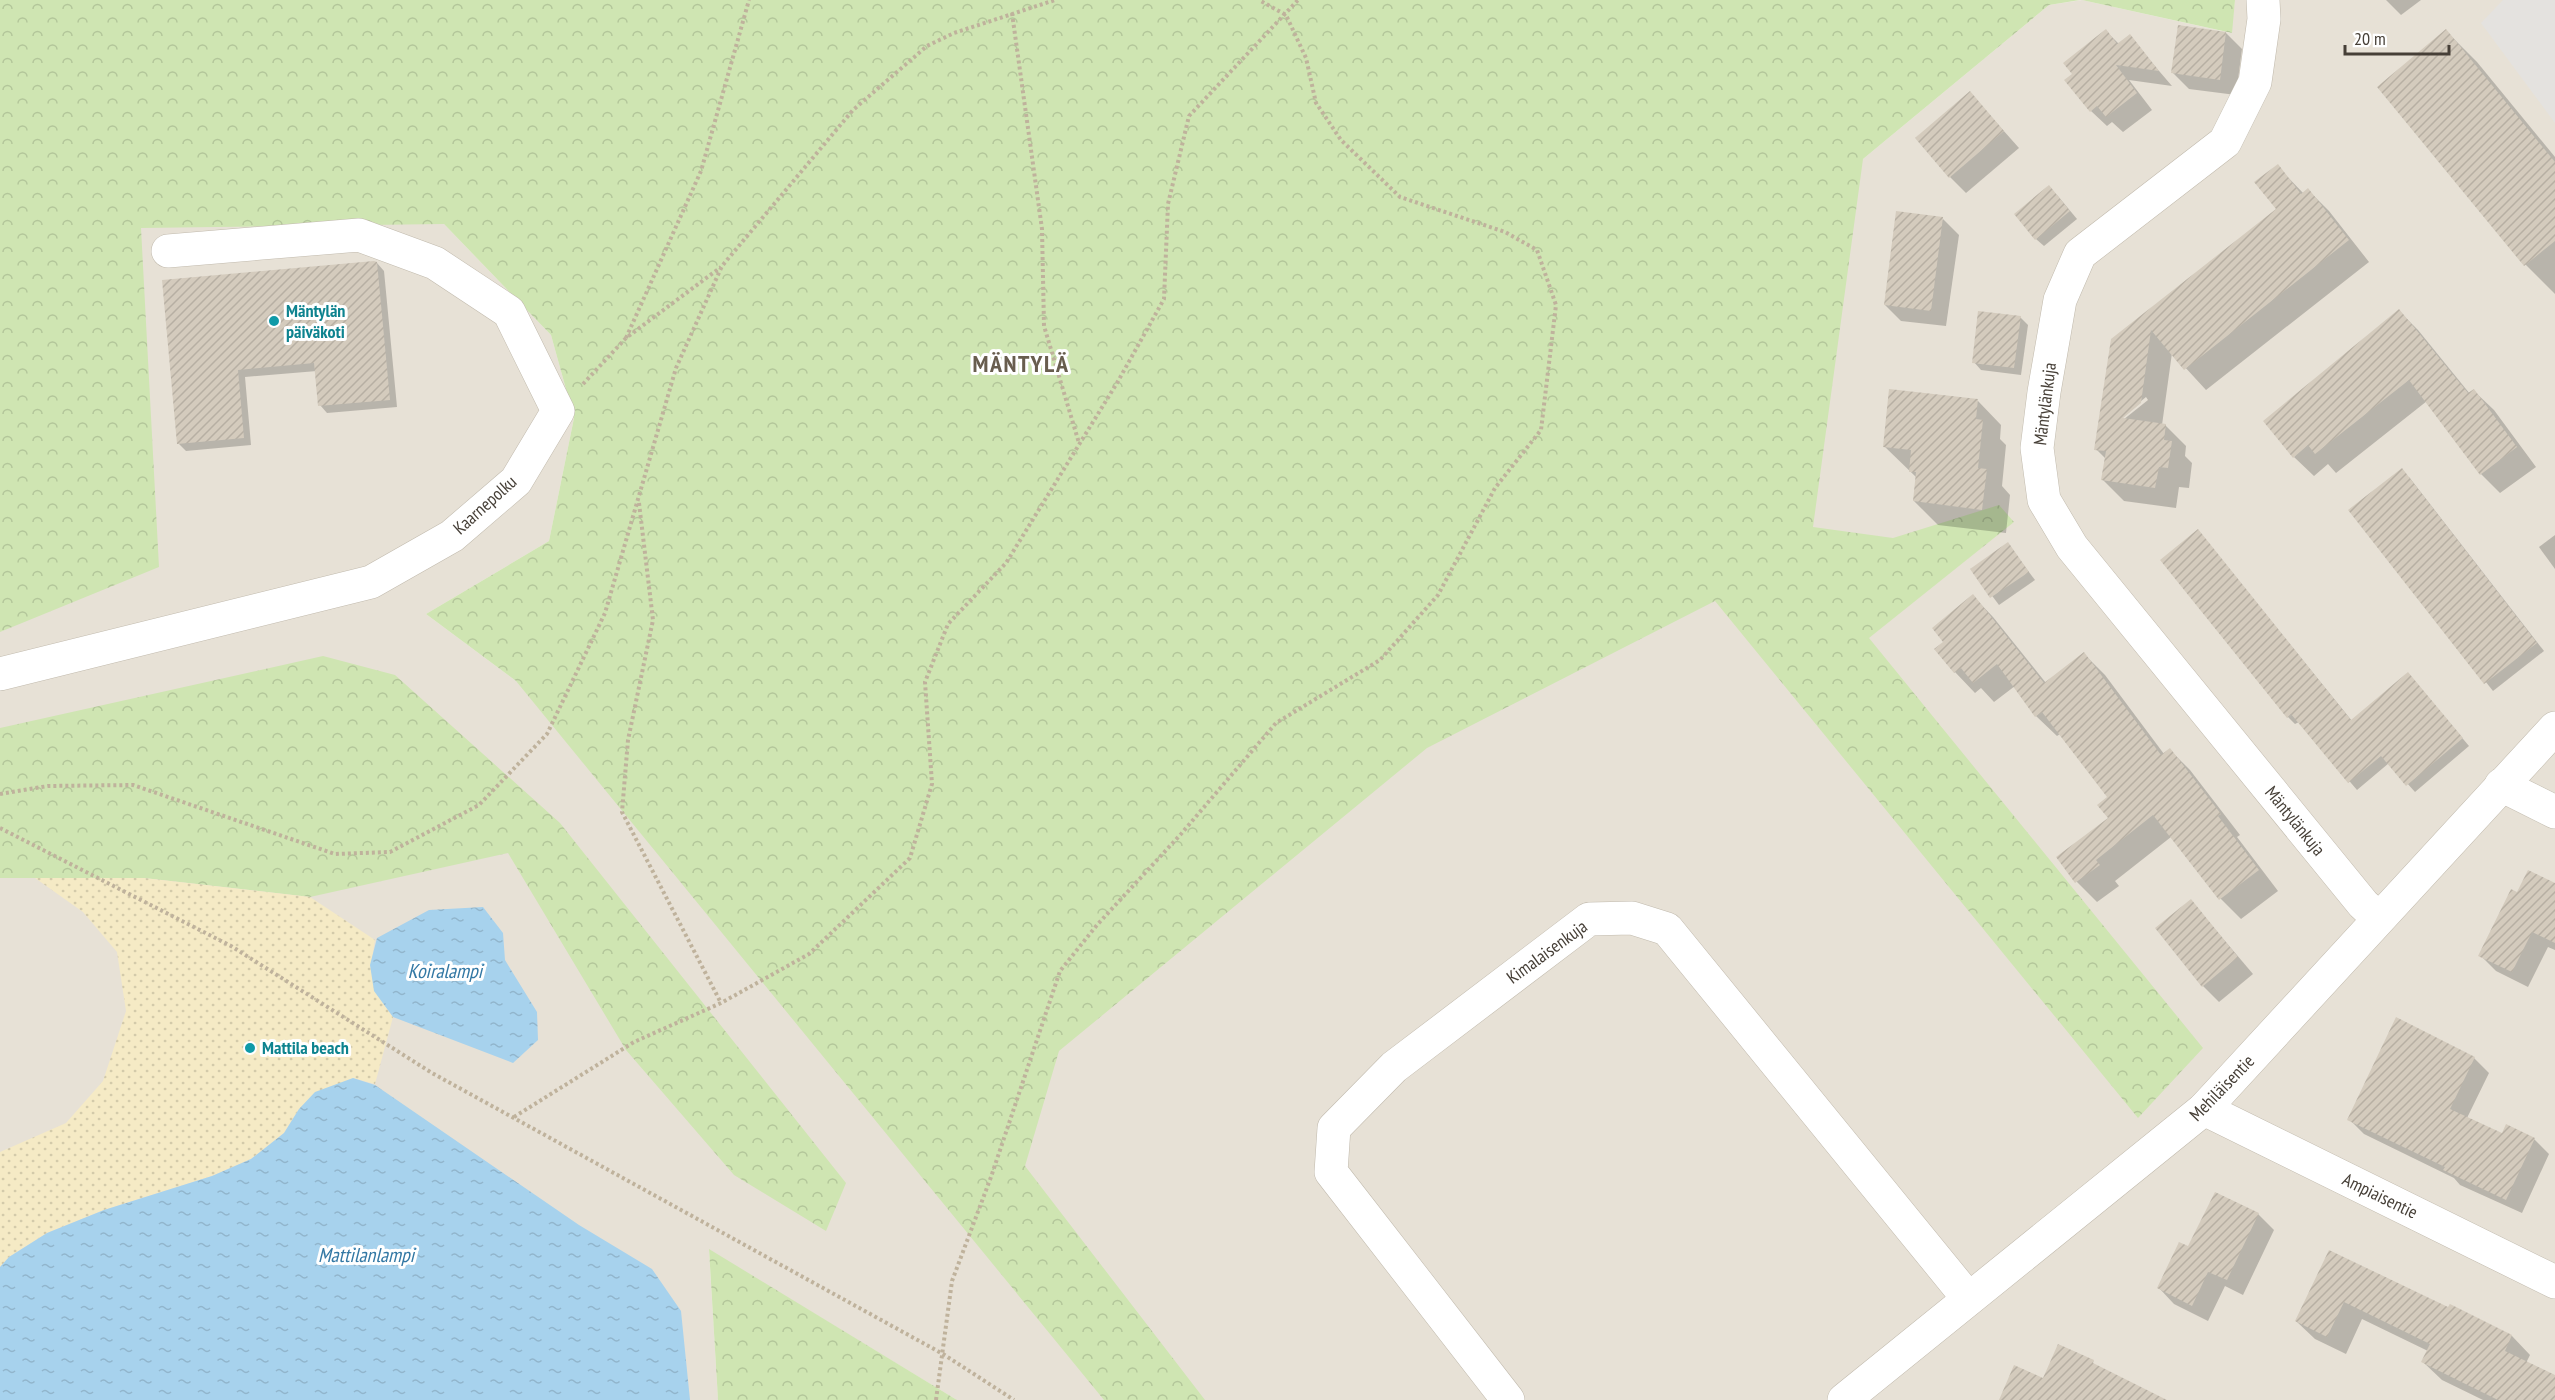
<svg xmlns="http://www.w3.org/2000/svg" width="2555" height="1400" viewBox="0 0 2555 1400" font-family="'PT Sans Narrow',sans-serif">
	<style>
		.residential { fill: #e7e1d6 }
		.forest { fill: url(#forest-crowns) }
		.sand { fill: url(#sand-dots) }
		.parking { fill: #e4e2df }
		.water { fill: url(#water-ripples) }
		.shadow { fill: #0003; fill-rule: evenodd }
		.building { fill: url(#building-hatch) }
		.lines { fill: none; stroke-linecap: round; stroke-linejoin: round }
		.minor-casing { stroke: #c1baad; stroke-width: 34 }
		.path { stroke: #bfb29c; stroke-width: 4; stroke-dasharray: 3 3; stroke-linecap: butt }
		.minor { stroke: #fff; stroke-width: 33 }
		.culture-dot { fill: #0f9aa8; stroke: #fff; stroke-width: 2 }
		.labels { text-anchor: middle; stroke-width: 6; stroke-linejoin: round; paint-order: stroke }
		.culture-label { font-size: 18px; font-weight: bold; fill: #0d838f; stroke: #fff; text-anchor: start }
		.street-label { font-size: 18px; fill: #463f37; stroke: #fff }
		.water-label { font-size: 20px; font-style: italic; fill: #3378a4; stroke: #fff }
		.district-label { font-size: 24px; font-weight: bold; letter-spacing: 1.5px; fill: #685d4e; stroke: #fff }
	</style>
	<defs>
		<pattern id="forest-crowns" width="20" height="18" patternUnits="userSpaceOnUse" patternTransform="scale(1.5)"><rect width="20" height="18" fill="#cfe5b2"/><path d="M2 6a3 3 0 1 1 6 0M12 15a3 3 0 1 1 6 0" fill="none" stroke="#b3c69a"/></pattern>
		<pattern id="sand-dots" width="8" height="8" patternUnits="userSpaceOnUse" patternTransform="scale(1.5)"><rect width="8" height="8" fill="#f5eac5"/><path d="M2 2h.1M6 6h.1" fill="none" stroke="#d3caaa" stroke-width="1.8" stroke-linecap="round"/></pattern>
		<pattern id="water-ripples" width="26" height="14" patternUnits="userSpaceOnUse" patternTransform="scale(1.5)"><rect width="26" height="14" fill="#a7d2ed"/><path d="M2 4q2-2 4 0t4 0M15 11q2-2 4 0t4 0" fill="none" stroke="#91b5cc"/></pattern>
		<pattern id="building-hatch" width="6" height="6" patternUnits="userSpaceOnUse" patternTransform="scale(1.5)"><rect width="6" height="6" fill="#d4cbbd"/><path d="M-1 1l2-2M0 6l6-6M5 7l2-2" fill="none" stroke="#b7afa3"/></pattern>
	</defs>
	<rect width="100%" height="100%" fill="#f3efe7"/>
	<path class="residential" d="M0,0l444,224 107,111 23,83 -25,123 -123,73 90,67 524,348 823,-870 186,-154 33,-5 149,33 4,-33h320v1400h-1598l-248,-150 9,150h-718z"/>
	<g class="forest">
		<path d="M0,0h2080l-31,5 -186,154 -50,368 80,11 106,-33 15,17 -145,116 334,410 -65,70 -423,-517 -288,147 -368,303 -34,115 180,234h-101l-588,-719 -90,-67 123,-73 25,-123 -23,-83 -107,-111 -303,4 18,339 -159,65z"/>
		<path d="M2082,0h153l-3,33z"/>
		<path d="M323,656l72,19 165,148 286,360 -20,48 -92,-56 -108,-125 -118,-197 -198,44 -166,-19h-144v-150z"/>
		<path d="M709,1249l248,151h-239z"/>
	</g>
	<path class="sand" d="M35,878h109l166,19 65,43c-7,38 -4,47 18,77l-18,67 -22,-6 -54,31 -15,24 -33,26 -39,17 -108,34 -57,23 -38,24 -9,10v-115l66,-29 37,-42 23,-70 -9,-59 -34,-40z"/>
	<path class="parking" d="M2503,0h52v123l-74,-100z"/>
	<g class="water">
		<path d="M483,907l20,26 2,27 32,52 1,28 -25,23 -120,-46 -19,-26 -4,-26 7,-27 52,-28z"/>
		<path d="M353,1078l22,7 204,140 73,44 29,42 9,89h-690v-133l9,-10 38,-24 57,-23 108,-34 39,-17 33,-26 15,-24 16,-17z"/>
	</g>
	<g class="shadow">
		<path d="M2386,0h35l-20,15z"/>
		<path d="M2106,31l13,13 10,-8 43,50 -43,-6 23,30 -29,22 -11,-10 -5,4 -16,-15z"/>
		<path d="M2446,31l31,31 78,95v137l-29,-29 -147,-178z"/>
		<path d="M2226,33l16,16 -6,46 -47,-6 -16,-16z"/>
		<path d="M1970,93l49,55 -53,45 -16,-16z"/>
		<path d="M2277,166l27,28 4,-4 21,21 40,51 -163,128 -34,-37 -10,72h3l21,21 -1,10 7,7 -3,25 -10,-1 -3,21 -52,-7 -21,-21 3,-21 -10,-10 16,-109 166,-131zM2146,397l2,3 -25,20v-4z"/>
		<path d="M2057,195l20,24 -33,27 -8,-7z"/>
		<path d="M1943,219l16,16 -13,91 -45,-5 -16,-16z"/>
		<path d="M377,263l7,8 13,136 -70,6 -7,-8 -3,-34 -72,6 6,68 -65,6 -8,-8 -14,-162z"/>
		<path d="M2399,311l19,19 52,64 4,-3 20,19 42,57 -36,26 -19,-19 -54,-73 -91,72 -8,-9 -14,12 -20,-19z"/>
		<path d="M2020,317l8,8 -7,50 -40,-5 -7,-8z"/>
		<path d="M1978,401l23,24 -1,14 6,6 -4,41 8,9 -4,38 -68,-8 -24,-24 3,-23 -33,-32z"/>
		<path d="M2409,477l135,174 -51,40 -143,-181z"/>
		<path d="M2198,531l154,190 63,-39 54,64 -54,46 -26,-29 -32,27 -58,-68 -4,2 -7,-7z"/>
		<path d="M2555,535v34l-16,-22z"/>
		<path d="M2008,544l27,36 -36,25 -27,-36z"/>
		<path d="M1973,596l20,21 53,66 38,-29 21,21 59,79 6,-4 20,20 50,65 -3,2 41,54 -37,28 -20,-20 -50,-62 -56,44 4,5 -22,16 -20,-20 -19,-25 52,-38 -1,-21 -49,-64 -3,2 -21,-20 -21,-30 -21,16 -13,-14 -6,5 -20,-21 -10,-30z"/>
		<path d="M2555,884v66l-7,-3 -20,40 -32,-16 -16,-16 38,-61z"/>
		<path d="M2191,901l62,73 -34,28 -16,-16z"/>
		<path d="M2474,1058l15,15 -22,45 36,17 4,-9 27,13 15,15 -27,59 -62,-28 -6,-7 -90,-44 -15,-15z"/>
		<path d="M2258,1214l16,16 -31,65 -18,-9 -17,35 -34,-17 -15,-16 30,-40z"/>
		<path d="M2330,1252l119,57 2,-3 61,30 18,19 -4,8 29,14v23h-72l-41,-20 -19,-18 5,-11 -66,-32 -16,35 -31,-15 -19,-18z"/>
	</g>
	<g class="building">
		<path d="M2178,25l48,7 -6,48 -49,-7z"/>
		<path d="M2106,29l11,15 13,-10 29,37 -43,-6 21,28 -31,24 -9,-11 -7,6 -26,-32 8,-6 -9,-11z"/>
		<path d="M2446,29l109,133v79l-31,25 -147,-179z"/>
		<path d="M1970,91l34,40 -55,47 -34,-40z"/>
		<path d="M2278,164l23,30 7,-6 41,52 -165,130 -33,-40 -10,73 -18,15 43,6 -2,16 8,1 -4,27 -9,-1 -4,21 -54,-8 5,-29 -12,-1 17,-111 165,-130 -22,-27z"/>
		<path d="M2049,185l21,26 -35,29 -21,-26z"/>
		<path d="M1896,211l47,6 -12,94 -47,-6z"/>
		<path d="M374,261l3,1 13,138 -72,6 -4,-43 -76,7 6,68 -67,6 -15,-164z"/>
		<path d="M2399,309l69,84 6,-4 43,58 -37,28 -71,-95 -94,74 -7,-9 -15,13 -30,-37z"/>
		<path d="M1978,311l43,5 -7,52 -42,-5z"/>
		<path d="M1889,389l89,10 -2,20 7,1 -5,48 9,1 -5,41 -69,-9 3,-29h-7l2,-22 -28,-3z"/>
		<path d="M2402,468l135,175 -53,41 -136,-174z"/>
		<path d="M2198,529l153,191 57,-48 55,66 -57,48 -25,-30 -33,27 -57,-69 -4,4 -127,-158z"/>
		<path d="M2008,542l21,30 -39,26 -20,-29z"/>
		<path d="M1973,594l71,89 40,-31 77,103 9,-7 51,66 -3,2 41,54 -40,30 -66,-85 -57,45 4,5 -25,18 -19,-26 52,-39 -11,-13 10,-8 -65,-85 -7,5 -38,-53 -24,19 -12,-15 -7,5 -20,-24 9,-7 -11,-14z"/>
		<path d="M2528,870l27,13v60l-23,-11 -20,40 -34,-16 33,-67 6,3z"/>
		<path d="M2191,899l47,58 -36,30 -47,-59z"/>
		<path d="M2396,1017l79,40 -25,52 52,24 4,-9 29,14 -29,62 -63,-30 2,-3 -98,-47z"/>
		<path d="M2215,1192l44,21 -32,67 -19,-8 -16,34 -35,-18 22,-46 9,4z"/>
		<path d="M2329,1250l119,57 2,-3 62,31 -7,16 50,24v25h-57l-77,-38 9,-18 -86,-42 -17,35 -32,-16z"/>
		<path d="M2058,1344l36,16 -1,3 74,37h-168l15,-35 29,13z"/>
	</g>
	<g class="lines">
		<g class="minor-casing">
			<g id="minor">
				<path d="M2263,0l1,19 -9,63 -30,60 -145,112 -20,46 -16,92 -7,56 7,52 28,47 291,357 15,14"/>
				<path d="M0,674l371,-92 81,-46 64,-55 42,-70 -49,-99 -74,-49 -76,-28 -191,16"/>
				<path d="M2501,785l54,27"/>
				<path d="M2204,1109l351,173"/>
				<path d="M1508,1400l-177,-228 3,-44 60,-61 195,-148 43,-1 35,11 301,369"/>
				<path d="M1844,1400l360,-291 351,-381"/>
			</g>
		</g>
		<g class="path">
			<path d="M1012,13l30,216 2,97 35,117"/>
			<path d="M626,338l75,-167 48,-171"/>
			<path d="M583,384l43,-46 95,-71"/>
			<path d="M639,503l14,117 -25,120 -6,72 99,191"/>
			<path d="M0,794l48,-8 85,-1 202,69 55,-2 89,-47 68,-71 58,-121 71,-245 46,-102 131,-156 74,-64 27,-13 101,-33"/>
			<path d="M0,828l231,118 201,127 511,281 71,46"/>
			<path d="M514,1117l120,-75 87,-39 88,-49 101,-96 22,-74 -7,-102 23,-58 58,-61 111,-180 47,-84 4,-95 21,-88 109,-116"/>
			<path d="M936,1400l16,-119 39,-104 69,-206 37,-46 84,-91 95,-111 104,-63 58,-65 57,-107 46,-58 15,-125 -19,-55 -32,-18 -105,-35 -59,-57 -25,-37 -10,-45 -20,-43 -27,-15"/>
		</g>
		<use href="#minor" class="minor"/>
	</g>
	<g class="culture-dot">
		<circle cx="274" cy="321" r="6"/>
		<circle cx="250" cy="1048" r="6"/>
	</g>
	<g class="labels">
		<g class="culture-label">
			<text x="286" y="317">Mäntylän<tspan x="286" dy="21">päiväkoti</tspan></text>
			<text x="262" y="1054">Mattila beach</text>
		</g>
		<g class="street-label">
			<text transform="translate(2045 404) rotate(-83)" y="6">Mäntylänkuja</text>
			<text transform="translate(485 505) rotate(-42)" y="6">Kaarnepolku</text>
			<text transform="translate(2295 821) rotate(51)" y="6">Mäntylänkuja</text>
			<text transform="translate(1547 952) rotate(-36)" y="6">Kimalaisenkuja</text>
			<text transform="translate(2222 1088) rotate(-46)" y="6">Mehiläisentie</text>
			<text transform="translate(2380 1196) rotate(26)" y="6">Ampiaisentie</text>
		</g>
		<g class="water-label">
			<text x="445" y="978">Koiralampi</text>
			<text x="366" y="1262">Mattilanlampi</text>
		</g>
		<g class="district-label">
			<text x="1021" y="372">MÄNTYLÄ</text>
		</g>
	</g>
	<path d="M2345 45v9h104v-9" fill="none" stroke="#463f37" stroke-width="3"/>
	<text x="2354" y="45" font-size="18" fill="#463f37" stroke="#ffffff" stroke-width="4.5" paint-order="stroke">20 m</text>
</svg>
